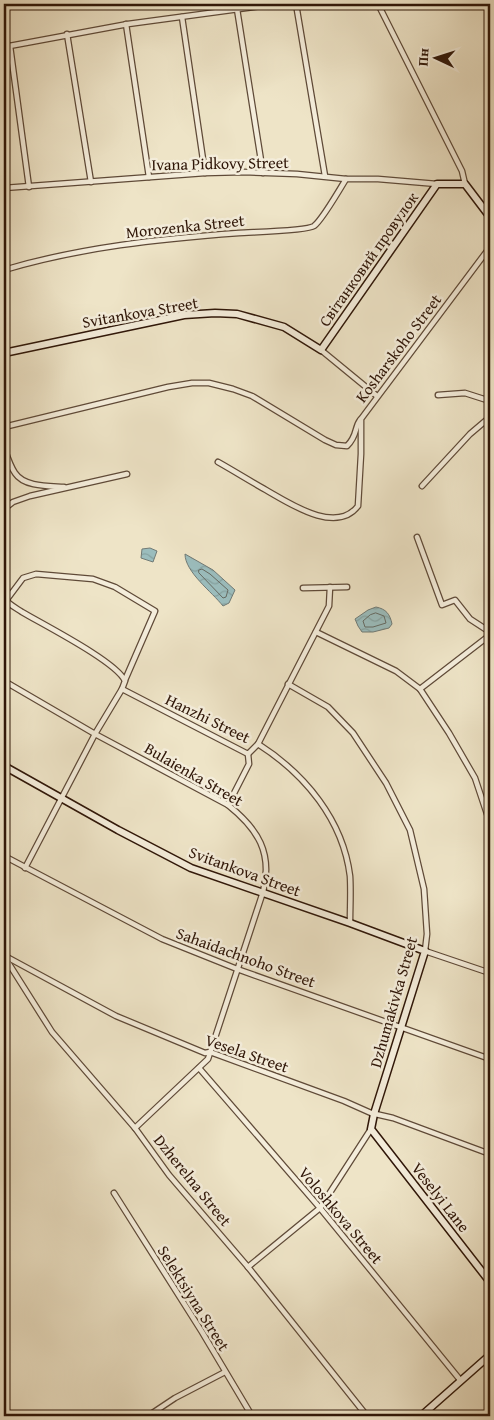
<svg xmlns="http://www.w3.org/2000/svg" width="494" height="1420" viewBox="0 0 494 1420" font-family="'Gentium Book Plus',serif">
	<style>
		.water { fill: url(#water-waves); stroke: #707a75 }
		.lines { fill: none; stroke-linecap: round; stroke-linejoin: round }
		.shore { stroke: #656a62; stroke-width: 1 }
		.street-casing { stroke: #5f4a38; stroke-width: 7 }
		.secondary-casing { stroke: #2f1608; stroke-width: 9 }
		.street { stroke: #f4eddb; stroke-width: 4.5 }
		.secondary { stroke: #f4eddb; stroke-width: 6 }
		.labels { text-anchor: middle; stroke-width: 5; stroke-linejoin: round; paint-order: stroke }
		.street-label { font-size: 16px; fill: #2f1608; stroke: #f4eddb }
	</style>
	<defs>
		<pattern id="water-waves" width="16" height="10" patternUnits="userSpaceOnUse" patternTransform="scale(1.25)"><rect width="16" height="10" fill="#9bbdbd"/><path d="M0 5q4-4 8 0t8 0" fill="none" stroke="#86a2a1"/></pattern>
	</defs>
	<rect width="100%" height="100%" fill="#eee4c7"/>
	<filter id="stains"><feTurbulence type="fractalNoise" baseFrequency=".004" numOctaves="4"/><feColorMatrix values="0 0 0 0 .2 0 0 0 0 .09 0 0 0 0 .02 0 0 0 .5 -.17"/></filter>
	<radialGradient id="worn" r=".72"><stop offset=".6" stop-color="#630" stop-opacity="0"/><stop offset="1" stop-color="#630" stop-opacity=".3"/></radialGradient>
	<g class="water">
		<path d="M150,548l7,3 -4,11 -12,-4 1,-9z"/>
		<path d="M185,554l28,16 22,20 -6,13 -6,3c-11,-14 -38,-34 -38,-52z"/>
		<path d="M376,607c10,2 14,7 16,17l-3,4 -16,4h-11l-4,-6 -3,-7 13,-9z"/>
	</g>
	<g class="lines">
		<g class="shore">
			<path d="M199,570l3,-1 8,5 18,16 -2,7 -3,1 -24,-25z"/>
			<path d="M376,613l8,3 2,7 -13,4h-8l-2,-6 7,-6z"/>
		</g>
		<g class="street-casing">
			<g id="street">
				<path d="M296,4l29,172"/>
				<path d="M378,4l84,167 3,13"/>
				<path d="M237,9l26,164"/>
				<path d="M182,17l23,156"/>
				<path d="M126,24l23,153"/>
				<path d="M67,34l24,148"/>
				<path d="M10,46l19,141"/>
				<path d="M4,47l124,-23 148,-20"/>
				<path d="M4,188l201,-15 39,-1 53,2 49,5h32l59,5"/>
				<path d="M4,270c77,-23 155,-31 235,-37 14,-1 68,-2 75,-7 8,-6 26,-37 32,-47"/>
				<path d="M321,350l56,46"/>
				<path d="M438,395l27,-2 25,8"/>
				<path d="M4,427l164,-40 24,-4h17l24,6 19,7 73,44 11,5 11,1c11,-11 7,-18 13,-26"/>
				<path d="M4,447c3,9 6,19 11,26 9,14 34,13 49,14"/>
				<path d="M218,462c16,9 32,19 48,28 23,13 70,45 92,16l3,-52v-35l129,-172"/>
				<path d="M422,486l48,-52 20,-17"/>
				<path d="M4,509l9,-7 17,-6 97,-22"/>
				<path d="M417,537l25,68 13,-5 15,19 20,13"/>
				<path d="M303,588l44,-1"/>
				<path d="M4,598c4,6 12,10 18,14 22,13 95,50 103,69l-3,8 126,65 10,-10c47,30 85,76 92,132 1,15 0,32 0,47"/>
				<path d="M5,602l18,-24 13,-4 57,5 22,8 40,24 -30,69"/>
				<path d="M316,632l80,39 24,18 29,44 26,45 15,45"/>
				<path d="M4,681l91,53 133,71c30,24 45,48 35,87l-55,167 -73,69"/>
				<path d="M288,684l40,23 25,26 33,50 24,47 14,59 3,45 -2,17 65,22"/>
				<path d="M420,689l70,-54"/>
				<path d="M258,744l71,-138 1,-19"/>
				<path d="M228,805l21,-41 -1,-10"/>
				<path d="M4,856l158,83 75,30 253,90"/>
				<path d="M25,868l70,-134 27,-45"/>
				<path d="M4,956l48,76 83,96 34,47 79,92 119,149"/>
				<path d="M5,956l111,60 89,37 5,-1 134,49 27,12 22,5 97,36"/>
				<path d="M199,1068l121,140 141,173"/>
				<path d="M114,1193l88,139 50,84"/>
				<path d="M248,1267l72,-59 51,-79"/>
				<path d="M148,1416l27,-18 50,-26"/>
			</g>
		</g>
		<g class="secondary-casing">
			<g id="secondary">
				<path d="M4,353l180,-38 31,-2 22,1 47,13 37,23 116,-166h28l25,33"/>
				<path d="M4,766l114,64 73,38 159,55 75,28 -51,163 -3,15 119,153"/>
				<path d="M421,1416l69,-61"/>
			</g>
		</g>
		<use href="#street" class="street"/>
		<use href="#secondary" class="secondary"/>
	</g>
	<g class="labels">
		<g class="street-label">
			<text transform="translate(220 163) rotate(-1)" y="6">Ivana Pidkovy Street</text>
			<text transform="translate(185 226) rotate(-6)" y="6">Morozenka Street</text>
			<text transform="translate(368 259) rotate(-55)" y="6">Світанковий провулок</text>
			<text transform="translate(140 312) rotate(-10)" y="6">Svitankova Street</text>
			<text transform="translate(398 348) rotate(-53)" y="6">Kosharskoho Street</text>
			<text transform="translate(208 718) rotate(26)" y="6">Hanzhi Street</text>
			<text transform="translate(194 774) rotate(30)" y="6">Bulaienka Street</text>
			<text transform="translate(245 871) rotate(20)" y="6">Svitankova Street</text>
			<text transform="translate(246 957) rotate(20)" y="6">Sahaidachnoho Street</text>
			<text transform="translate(393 1002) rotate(-74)" y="6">Dzhumakivka Street</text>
			<text transform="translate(247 1053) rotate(19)" y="6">Vesela Street</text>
			<text transform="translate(193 1180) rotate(51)" y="6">Dzherelna Street</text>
			<text transform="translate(441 1197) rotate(52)" y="6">Veselyi Lane</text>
			<text transform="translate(341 1215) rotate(50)" y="6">Voloshkova Street</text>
			<text transform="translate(194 1298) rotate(58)" y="6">Selektsiyna Street</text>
		</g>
	</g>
	<rect width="494" height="1420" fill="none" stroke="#eee4c7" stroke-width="20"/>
	<rect x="5" y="5" width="484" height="1410" fill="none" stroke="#2f1608" stroke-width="2.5"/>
	<rect x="10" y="10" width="474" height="1400" fill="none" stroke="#2f1608"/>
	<g transform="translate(436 58) rotate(274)" stroke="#f4eddb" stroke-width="4" paint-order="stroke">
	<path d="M0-4L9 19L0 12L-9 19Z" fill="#2f1608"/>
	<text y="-8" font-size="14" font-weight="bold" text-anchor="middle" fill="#2f1608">Пн</text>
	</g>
	<rect width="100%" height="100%" filter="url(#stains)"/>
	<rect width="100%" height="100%" fill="url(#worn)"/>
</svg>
